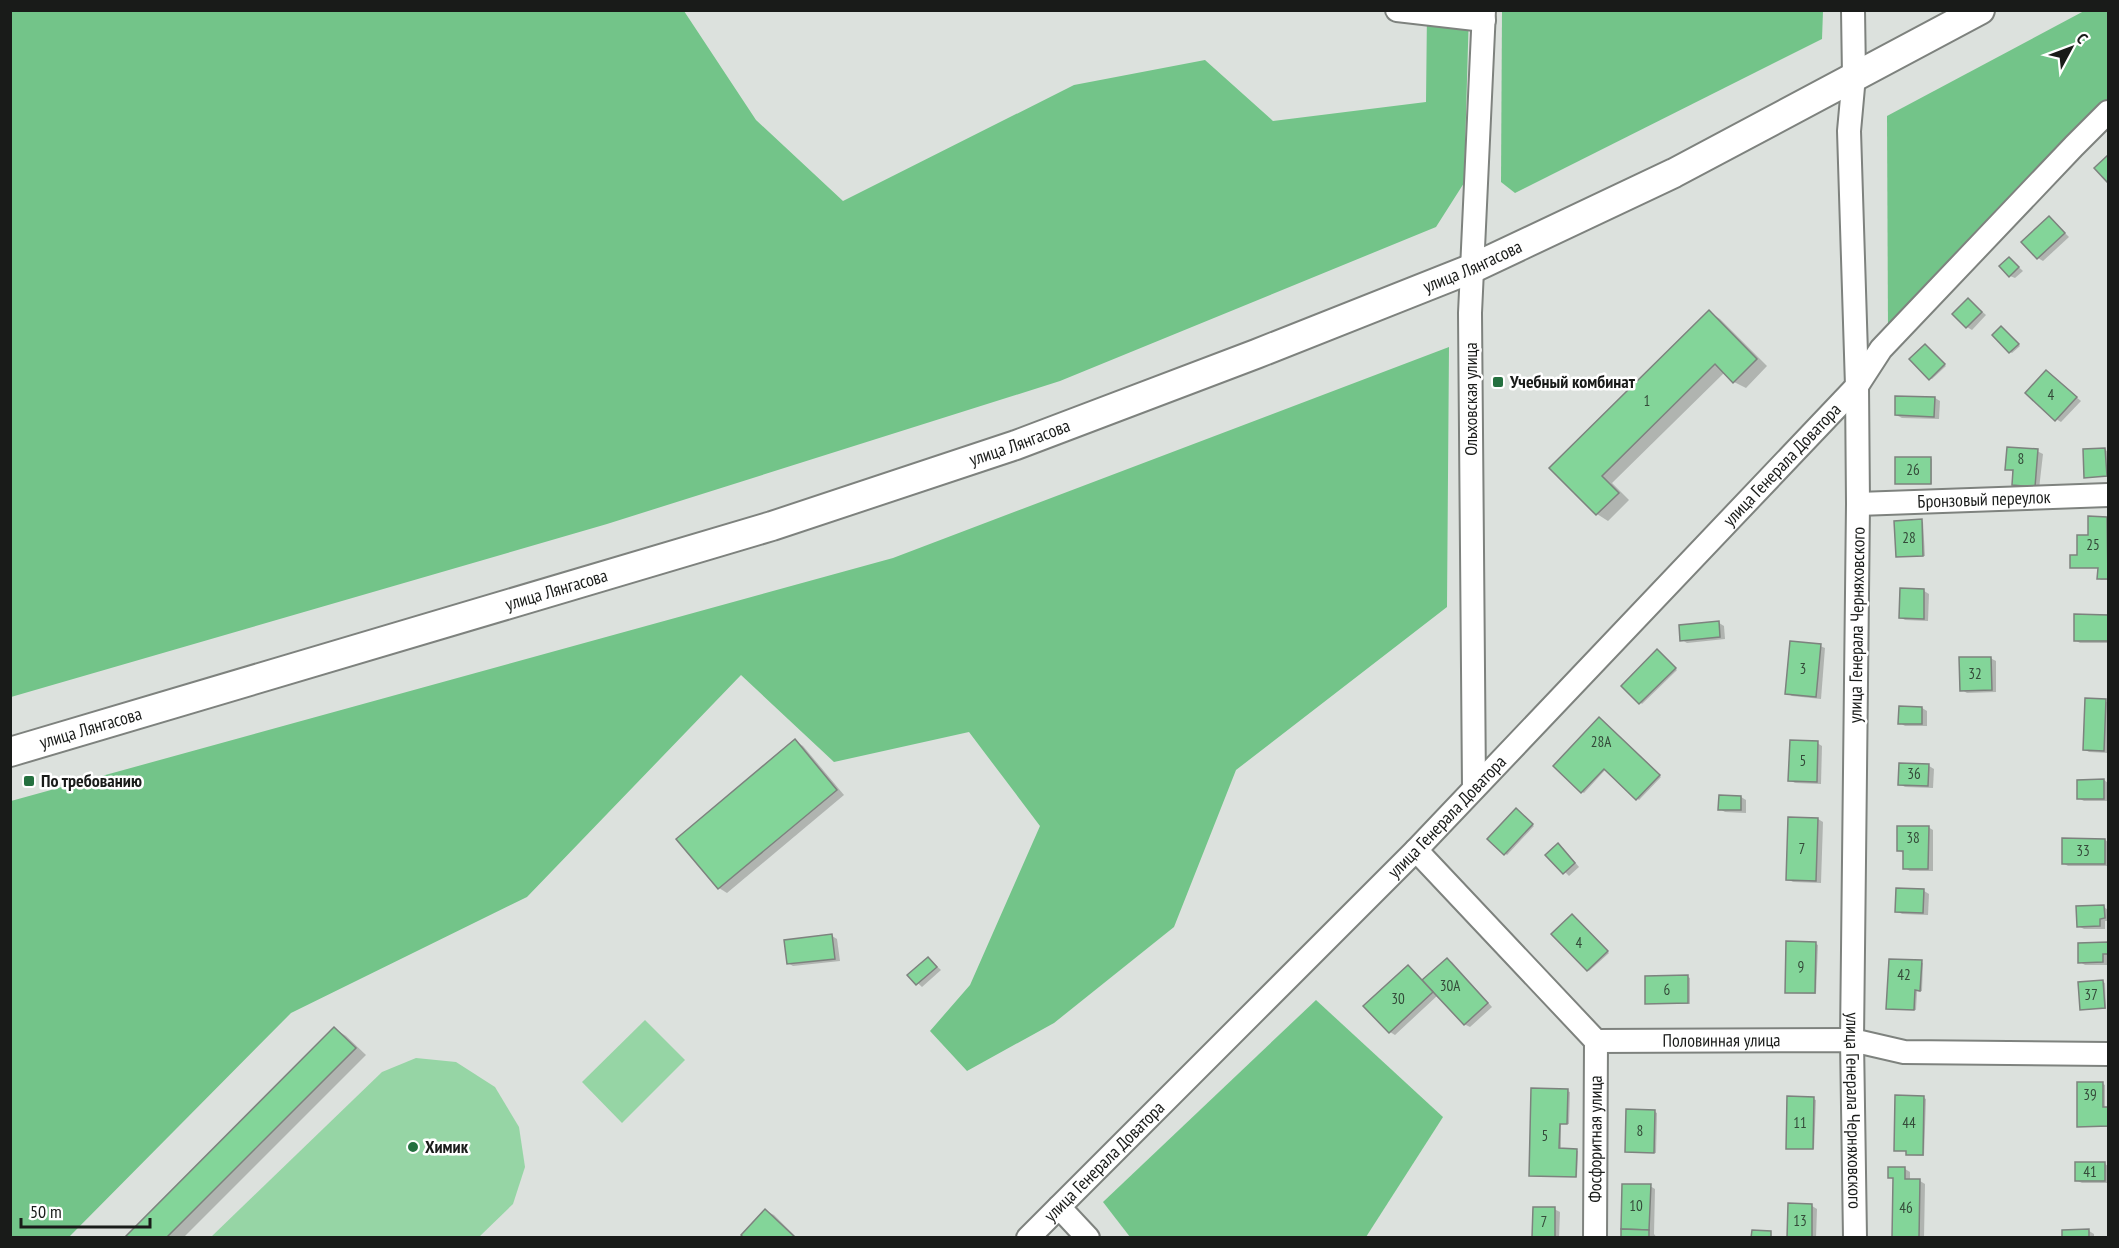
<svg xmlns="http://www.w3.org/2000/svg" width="2119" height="1248" viewBox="0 0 2119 1248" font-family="'PT Sans Narrow',sans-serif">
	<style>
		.green { fill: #96d5a5 }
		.forest { fill: #73c489 }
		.shadow { fill: #0003 }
		.building { fill: #83d599; stroke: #7d827e; stroke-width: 1.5 }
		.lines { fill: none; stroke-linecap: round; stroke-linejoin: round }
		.minor-casing { stroke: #7e827e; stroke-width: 26 }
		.major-casing { stroke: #7e827e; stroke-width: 32 }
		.minor { stroke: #fff; stroke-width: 22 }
		.major { stroke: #fff; stroke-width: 28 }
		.poi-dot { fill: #24703f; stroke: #fff; stroke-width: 2 }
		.labels { text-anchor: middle; stroke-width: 5; stroke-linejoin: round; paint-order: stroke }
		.number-label { font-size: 15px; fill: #344a39 }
		.street-label { font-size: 18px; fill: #191b19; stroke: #fff }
		.poi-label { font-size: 18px; font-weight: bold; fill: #191b19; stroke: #fff; text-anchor: start }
	</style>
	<rect width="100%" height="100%" fill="#dce1dd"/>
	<g class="green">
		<path d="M645,1020l40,40 -63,63 -40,-41z"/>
		<path d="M416,1058l40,4 39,25 24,40 6,40 -12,37 -34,33h-268l171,-165z"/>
	</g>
	<g class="forest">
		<path d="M11,11h673l72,109 87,81 231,-116 131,-25 68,61 153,-19 1,-91h42l-5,172 -28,44 -376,154 -453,143 -596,173z"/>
		<path d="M1502,11h321l-1,28 -307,154 -14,-11z"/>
		<path d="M2084,11h24v95l-220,224 -1,-214z"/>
		<path d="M1449,347l-2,260 -211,163 -62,157 -120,96 -87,48 -37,-40 40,-46 70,-159 -71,-94 -135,30 -93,-87 -214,222 -236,116 -222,224h-58v-436l882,-243z"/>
		<path d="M1316,1000l127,117 -77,120h-236l-27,-35z"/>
	</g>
	<g class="shadow">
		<path d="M2050,218l19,19 -26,24 -5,-3z"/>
		<path d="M2010,259l13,12 -8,7 -5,-2z"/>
		<path d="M1969,300l17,15 -14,15 -5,-3z"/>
		<path d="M1709,312l11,7 47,47 -21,22 -12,-6 -9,-10 -113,111 17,17 -21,21 -11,-7 -45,-46z"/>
		<path d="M2004,329l16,17 -8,7 -2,-1z"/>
		<path d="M1927,347l19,19 -14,13 -2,-1z"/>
		<path d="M2047,372l34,29 -20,21 -5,-3z"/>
		<path d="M1935,398l5,3 -1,18 -37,-1 -6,-3z"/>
		<path d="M2105,450l2,1 1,26h-22z"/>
		<path d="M2037,451l6,3 -4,35 -20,-2 -6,-3 1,-12 -8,-3z"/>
		<path d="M1930,458l2,1v25l-35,-1z"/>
		<path d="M2106,518l2,1v61h-7l-2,-2v-10h-26l5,-12z"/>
		<path d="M1921,521l2,1 2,34h-28z"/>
		<path d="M1924,591l5,3 -1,27 -23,-1 -5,-3z"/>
		<path d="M2076,616l32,1v26h-28l-5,-3z"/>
		<path d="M1719,623l5,3 1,13 -38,4 -5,-3z"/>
		<path d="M1820,646l5,2 -4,51 -29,-3 -5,-3z"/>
		<path d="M1659,652l18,18 -35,34 -19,-18z"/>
		<path d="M1990,658l6,3v31l-29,1 -5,-3z"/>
		<path d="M2086,699l22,3v51l-19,-1 -5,-3z"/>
		<path d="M1922,708l5,3v15h-22l-5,-3z"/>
		<path d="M1602,720l59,57 -22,23 -33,-31 -22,24 -2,-1z"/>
		<path d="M795,741l8,5 41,49 -117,98 -8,-5 -41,-49z"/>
		<path d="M1817,743l5,3 -1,38 -26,-1 -5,-3z"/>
		<path d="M1929,766l5,3 -1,19 -28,-1 -5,-3z"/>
		<path d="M2104,780l4,3v18h-24l-6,-3z"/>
		<path d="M1741,797l5,3v13l-21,-1 -5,-3z"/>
		<path d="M1518,811l16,15 -27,29 -18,-16z"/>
		<path d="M1790,818l28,1 5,3 -2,61 -28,-1 -5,-3z"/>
		<path d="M1928,827l5,3v41h-23l-5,-3 -2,-15 -5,-3z"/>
		<path d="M2105,840l3,2v24h-40l-5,-3z"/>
		<path d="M1558,845l5,3 16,19 -10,9 -21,-21z"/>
		<path d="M1898,889l26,2 5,3 -1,21 -26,-1 -5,-3z"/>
		<path d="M2104,907l4,3v11h-3v8h-21l-6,-3z"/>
		<path d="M1574,917l35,36 -20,18 -2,-1z"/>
		<path d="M832,936l5,3 3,22 -47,5 -5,-3z"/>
		<path d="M2108,943v22h-23l-5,-3 -1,-17z"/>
		<path d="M1816,944l2,1 -2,49 -27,-1 -2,-1z"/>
		<path d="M928,958l13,12 -19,17 -13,-12z"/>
		<path d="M1447,959l5,3 40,45 -22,20 -6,-3 -26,-29 -43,40 -5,-3 18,-65 16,14z"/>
		<path d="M1921,962l2,1 -1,28h-5l-1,19 -26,-1z"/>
		<path d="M1688,977l2,1v26l-43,-1z"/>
		<path d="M2103,982l2,1 1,26h-25z"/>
		<path d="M335,1029l11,7 20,19 -183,183h-57z"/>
		<path d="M2103,1084l2,1v24h3v18h-27l-2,-1z"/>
		<path d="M1567,1091l3,1 -1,32h-8v26l17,1 -1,26 -45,-1z"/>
		<path d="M1924,1098l2,1 -2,57 -15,-1 -1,-4h-11z"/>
		<path d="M1813,1099l3,1 -2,49h-25z"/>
		<path d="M1655,1112l2,1 -1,40 -30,-2z"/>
		<path d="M2105,1164l3,2v17h-26l-6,-3z"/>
		<path d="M1905,1169l5,3v9h10l5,3 -1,54h-30v-58l-5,-3z"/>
		<path d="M1650,1186l5,3 -1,45 3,4h-35z"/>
		<path d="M1812,1206l5,3 -1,29h-28z"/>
		<path d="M1554,1209l6,3 -1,26h-25z"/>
		<path d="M766,1211l8,4 23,23h-51z"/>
		<path d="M2089,1231l5,3v4h-30z"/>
	</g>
	<g class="building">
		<path d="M2108,155v28l-14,-15z"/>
		<path d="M2049,216l16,17 -28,26 -16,-17z"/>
		<path d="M2009,257l10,10 -10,10 -10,-11z"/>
		<path d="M1968,298l14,14 -16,16 -14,-14z"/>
		<path d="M1709,310l48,49 -24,24 -18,-19 -113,112 17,17 -23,22 -47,-47z"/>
		<path d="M2001,326l18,18 -10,9 -17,-18z"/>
		<path d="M1925,344l20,20 -16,16 -20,-21z"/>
		<path d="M2046,370l31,27 -22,24 -30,-28z"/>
		<path d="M1895,396l40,1 -1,20 -39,-2z"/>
		<path d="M2007,447l31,2 -3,38 -23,-2 1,-15h-8z"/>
		<path d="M2105,448l2,28 -23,2 -1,-29z"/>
		<rect x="1895" y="457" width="36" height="27"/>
		<path d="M2088,516l19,1 1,62h-11l1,-11h-28v-13h7v-20h11z"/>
		<path d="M1922,519l1,37 -27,1 -2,-36z"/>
		<path d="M1900,588l24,1v30l-25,-1z"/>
		<path d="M2074,614l34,1v26h-34z"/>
		<path d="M1719,621l1,16 -40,4 -1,-16z"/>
		<path d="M1790,641l31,3 -5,53 -31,-3z"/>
		<path d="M1657,649l19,19 -37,36 -18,-18z"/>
		<path d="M1959,657h32l1,33 -32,1z"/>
		<path d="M2085,698l21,1 -2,52 -21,-1z"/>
		<path d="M1899,706l23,1v17h-24z"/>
		<path d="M1599,717l61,58 -24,25 -32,-31 -23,24 -28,-27z"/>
		<path d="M795,739l42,51 -119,99 -42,-50z"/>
		<path d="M1790,740l28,1 -1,41 -29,-1z"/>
		<path d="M1899,763l30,1 -1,22 -30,-1z"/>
		<path d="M2104,779v20h-27v-19z"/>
		<path d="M1719,795l22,1v14h-23z"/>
		<path d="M1516,808l17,16 -29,31 -17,-16z"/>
		<path d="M1788,817l30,1 -2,63 -30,-1z"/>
		<path d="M1897,826h32l-1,43h-25v-18h-6z"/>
		<path d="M2062,838l43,1v25h-43z"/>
		<path d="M1558,843l17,20 -12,11 -18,-19z"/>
		<path d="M1896,888l28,1 -1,24 -28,-1z"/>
		<path d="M2104,905l1,13 -5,1v7l-23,1 -1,-21z"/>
		<path d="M1572,914l36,37 -21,20 -36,-37z"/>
		<path d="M832,934l3,25 -48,5 -3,-24z"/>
		<path d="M1786,941l30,1 -1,51h-30z"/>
		<path d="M2108,942v12h-5v8l-25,1v-20z"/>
		<path d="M928,957l9,10 -21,18 -9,-10z"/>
		<path d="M1447,958l41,45 -24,22 -42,-45z"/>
		<path d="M1889,959l33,1 -2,31 -5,-1 -1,20 -28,-1z"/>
		<path d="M1408,965l25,27 -44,41 -26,-27z"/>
		<path d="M1688,975v28l-43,1v-28z"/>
		<path d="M2103,980l2,28 -25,2 -2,-28z"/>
		<path d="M334,1027l22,21 -190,190h-42z"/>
		<path d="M2077,1082h26v25h5v19l-31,1z"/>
		<path d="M1531,1088l37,1 -1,35h-7l-1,24 18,1 -1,28 -47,-1z"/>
		<path d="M1895,1095l29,1 -1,59h-17v-4h-12z"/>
		<path d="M1787,1096l27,1 -1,52h-27z"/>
		<path d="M1626,1109l29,1 -1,43 -29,-1z"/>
		<rect x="2075" y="1162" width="30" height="19"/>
		<path d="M1888,1167h17v12h15l-1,59h-27l1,-60h-5z"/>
		<path d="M1622,1184h29l-2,46 -28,-1z"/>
		<path d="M1788,1203l24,1v34h-25z"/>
		<path d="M1533,1207h22v31h-23z"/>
		<path d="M765,1209l31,29h-52l-3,-3z"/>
		<path d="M1621,1229l28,1v8h-28z"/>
		<path d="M2089,1229v9h-27v-8z"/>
		<path d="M1752,1230l19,1v7h-20z"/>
	</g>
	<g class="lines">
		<g class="minor-casing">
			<g id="minor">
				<path d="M1397,10l87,10"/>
				<path id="s1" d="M1853,10l1,66 -5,55 8,255 1,118 -6,536 3,198"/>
				<path id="s2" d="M1858,504l250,-9"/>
				<path d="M1474,788l-4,-475 14,-303"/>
				<path id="s3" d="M1416,850l180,191 256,-1 52,12 204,2"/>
				<path d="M1059,1207l29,31"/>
				<path id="s4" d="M1028,1238l388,-388 441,-464 24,-37 193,-203 34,-34"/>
				<path id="s5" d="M1595,1238l1,-197"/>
			</g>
		</g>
		<g class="major-casing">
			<g id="major">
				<path id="s6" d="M10,752l762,-226 244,-81 240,-91 217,-86 201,-95 306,-163"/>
			</g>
		</g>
		<use href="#minor" class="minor"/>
		<use href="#major" class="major"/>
	</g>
	<g class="poi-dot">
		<rect x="1492" y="376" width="12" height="12" rx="3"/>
		<rect x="23" y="775" width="12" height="12" rx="3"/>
		<circle cx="413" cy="1147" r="6"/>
	</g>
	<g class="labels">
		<g class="number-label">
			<text x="2051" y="400">4</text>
			<text x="1647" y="406">1</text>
			<text x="2021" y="464">8</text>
			<text x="1913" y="475">26</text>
			<text x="1909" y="543">28</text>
			<text x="2093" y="550">25</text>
			<text x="1803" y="674">3</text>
			<text x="1975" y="679">32</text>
			<text x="1601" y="747">28А</text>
			<text x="1803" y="766">5</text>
			<text x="1914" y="779">36</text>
			<text x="1913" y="843">38</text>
			<text x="1802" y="854">7</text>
			<text x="2083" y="856">33</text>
			<text x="1579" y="948">4</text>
			<text x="1801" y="972">9</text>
			<text x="1904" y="980">42</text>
			<text x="1450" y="991">30А</text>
			<text x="1667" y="995">6</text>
			<text x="2091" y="1000">37</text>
			<text x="1398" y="1004">30</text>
			<text x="2090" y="1100">39</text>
			<text x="1800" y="1128">11</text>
			<text x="1909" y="1128">44</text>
			<text x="1640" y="1136">8</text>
			<text x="1545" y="1141">5</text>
			<text x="2090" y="1177">41</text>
			<text x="1636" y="1211">10</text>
			<text x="1906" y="1213">46</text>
			<text x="1800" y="1226">13</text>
			<text x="1544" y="1227">7</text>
		</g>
		<g class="street-label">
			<text dy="6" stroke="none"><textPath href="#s6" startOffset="1542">улица Лянгасова</textPath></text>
			<text transform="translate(1471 399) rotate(-90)" y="6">Ольховская улица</text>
			<text dy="6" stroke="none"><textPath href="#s6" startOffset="1056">улица Лянгасова</textPath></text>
			<text dy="6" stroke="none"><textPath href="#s4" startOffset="1080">улица Генерала Доватора</textPath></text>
			<text dy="6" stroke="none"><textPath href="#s2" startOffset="126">Бронзовый переулок</textPath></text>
			<text dy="6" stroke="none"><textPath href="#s6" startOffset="570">улица Лянгасова</textPath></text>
			<text transform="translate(1857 625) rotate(-89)" y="6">улица Генерала Черняховского</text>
			<text dy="6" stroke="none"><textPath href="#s6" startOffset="84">улица Лянгасова</textPath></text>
			<text dy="6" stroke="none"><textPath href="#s4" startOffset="594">улица Генерала Доватора</textPath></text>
			<text dy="6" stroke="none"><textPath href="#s3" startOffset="388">Половинная улица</textPath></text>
			<text dy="6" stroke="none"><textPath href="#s1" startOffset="1101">улица Генерала Черняховского</textPath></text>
			<text dy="6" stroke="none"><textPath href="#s5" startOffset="99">Фосфоритная улица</textPath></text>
			<text dy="6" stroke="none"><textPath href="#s4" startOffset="108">улица Генерала Доватора</textPath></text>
		</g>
		<g class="poi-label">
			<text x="1510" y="388">Учебный комбинат</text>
			<text x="41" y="787">По требованию</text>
			<text x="425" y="1153">Химик</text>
		</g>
	</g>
	<rect width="2119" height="1248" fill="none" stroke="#191b19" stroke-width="24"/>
	<g transform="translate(2071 48) rotate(49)" stroke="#ffffff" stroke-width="4.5" paint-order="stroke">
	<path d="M0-4.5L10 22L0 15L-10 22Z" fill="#191b19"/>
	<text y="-9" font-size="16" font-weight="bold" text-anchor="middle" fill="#191b19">С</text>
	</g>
	<path d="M21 1218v9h129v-9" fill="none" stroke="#191b19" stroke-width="3"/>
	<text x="30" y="1218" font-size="18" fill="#191b19" stroke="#ffffff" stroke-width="4.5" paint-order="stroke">50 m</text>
</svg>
